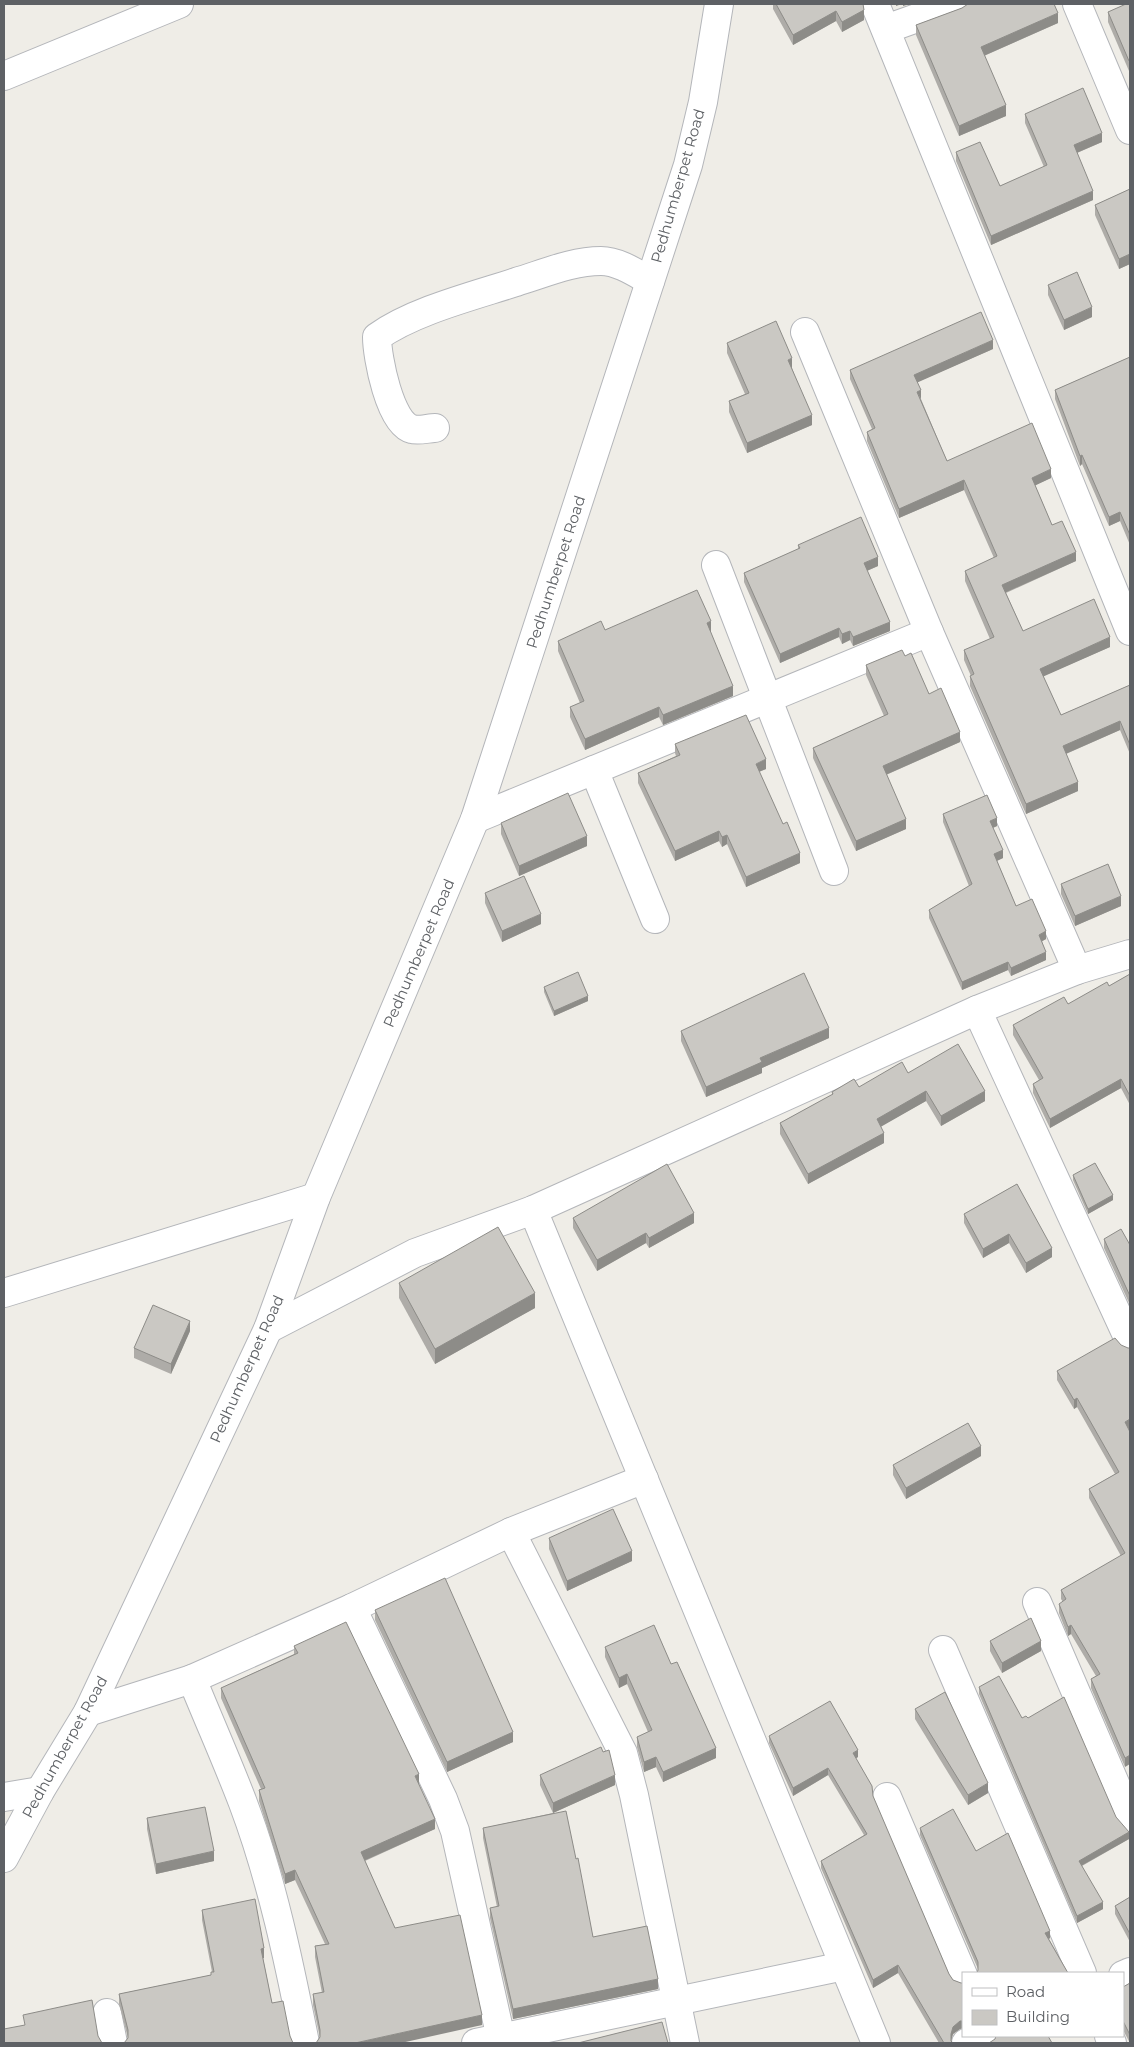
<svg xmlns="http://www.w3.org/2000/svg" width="1134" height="2047" viewBox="0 0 1134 2047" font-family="Montserrat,sans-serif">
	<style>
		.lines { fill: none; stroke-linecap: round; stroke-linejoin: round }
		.street-casing { stroke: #b4b6ba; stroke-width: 30 }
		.street { stroke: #fff; stroke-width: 28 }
		.wall { fill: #aeaca8 }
		.shaded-wall { fill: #8d8c88 }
		.building { fill: #cac8c3; stroke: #8d8c88 }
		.labels { text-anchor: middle; stroke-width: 5; stroke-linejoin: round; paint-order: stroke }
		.street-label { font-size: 15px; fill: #5e6165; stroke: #fff }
	</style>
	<rect width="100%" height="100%" fill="#efede7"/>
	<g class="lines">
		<g class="street-casing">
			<g id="street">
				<path d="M875,4l255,627"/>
				<path d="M1077,4l53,126"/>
				<path d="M886,29l70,-25"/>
				<path d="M4,76l175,-72"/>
				<path d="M805,332l124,300 148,338"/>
				<path d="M435,428c-6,0 -17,3 -23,1 -22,-5 -35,-72 -35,-92 36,-26 96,-41 139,-55 27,-8 56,-21 85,-21 17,0 35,12 49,20"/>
				<path d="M716,565l118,306"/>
				<path d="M594,770l61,149"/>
				<path d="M475,819l454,-187"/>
				<path d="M977,1010l153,332"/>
				<path d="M533,1210l343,833"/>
				<path d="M4,1293l312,-96"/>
				<path d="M268,1329l147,-76 118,-43 444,-200 100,-40 53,-16"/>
				<path d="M511,1532l112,221 11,42 51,248"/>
				<path d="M1037,1602l93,216"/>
				<path d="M352,1608l91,191 12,32 47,212"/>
				<path d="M943,1650l139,323"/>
				<path d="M192,1679c17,42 35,82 51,124 29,77 46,159 62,240"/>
				<path d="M88,1712l104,-33 160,-71 159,-76 133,-53"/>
				<path d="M4,1797l36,-6"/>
				<path d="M887,1797l76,178"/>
				<path d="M4,1858l36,-67 48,-79 180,-383 48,-132 159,-378 213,-654 15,-63 16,-98"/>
				<path d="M1123,1975l7,-3"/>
				<path d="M107,2013l6,30"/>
				<path d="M1109,2036l3,7"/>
				<path d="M476,2043l368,-77"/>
				<path d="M966,2043l17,-7"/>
			</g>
		</g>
		<use href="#street" class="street"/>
	</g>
	<g class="wall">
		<path d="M773,4h90l1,16 -22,12 -6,-11 -43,24 -20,-36z"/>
		<path d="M1130,4v67h-1l-21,-49v-10z"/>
		<path d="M962,8l96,15 -74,33 22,60 -47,20 -43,-101v-10z"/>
		<path d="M1025,114l77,28 -25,11 16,47 -102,45 -35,-84v-9l44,34 44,-19 -19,-44z"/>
		<path d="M1130,189v75l-11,5 -24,-54v-10z"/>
		<path d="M1048,285l44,32 -28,13 -16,-35z"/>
		<path d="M727,343l65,25 20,57 -65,28 -18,-41v-11l16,-7 -18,-41z"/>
		<path d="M993,349l-76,33 4,17 26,62 104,17 -16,7 17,40 24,36 -70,32 17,38 87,16 -67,29 18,39 69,-30v69l-10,-24 -54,24 12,37 -52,23 -56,-128v-10h1l-7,-16v-10l26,-11 -25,-58v-10l29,-13 -30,-68 -65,28 -32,-77v-9l5,-3 -22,-50v-9z"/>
		<path d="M1130,357v188l-10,-24 -11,5 -27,-62 -2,2 -25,-67v-9z"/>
		<path d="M798,545l80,21 -11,5 23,60 -37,15 -3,-6 -8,4 -3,-7 -59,26 -36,-81v-9l54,-24z"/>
		<path d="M605,630l106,1 -1,1 23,64 -70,29 -4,-8 -74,33 -15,-33v-10l10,-4 -22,-52v-10z"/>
		<path d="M905,656l55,86 -74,33 20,54 -50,22 -43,-93v-10l71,-32 -18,-41v-10z"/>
		<path d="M675,744l91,25 -7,3 41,91 -54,24 -19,-43 -5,3 -3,-6 -44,20 -37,-78v-10l38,-17 -1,-3z"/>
		<path d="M943,814l54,12 -4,2 10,30 -6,3 19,45 30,33 -4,2 4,19 -35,16 -3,-6 -46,20 -33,-72v-8l40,-24 -26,-64z"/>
		<path d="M501,823l86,23 -68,30 -18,-42z"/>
		<path d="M1061,884l60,22 -46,20 -14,-32z"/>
		<path d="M485,893l56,31 -39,18 -17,-39z"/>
		<path d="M1130,974v131l-9,-17 -71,40 -17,-35v-9l6,-4 -26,-45v-10l55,-21 41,-18z"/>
		<path d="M544,987l44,14 -34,15 -10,-24z"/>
		<path d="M681,1031l148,7 -67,30v5l-56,24 -25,-56z"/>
		<path d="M908,1073l77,28 -44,25 -15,-25 -45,25 3,17 -76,41 -28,-50v-11l52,-28v-3l27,-5z"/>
		<path d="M1073,1175l40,25 -25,14 -15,-34z"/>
		<path d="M1017,1184l35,73 -26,16 -17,-30 -26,15 -19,-35v-9z"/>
		<path d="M573,1218l121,5 -45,25 -3,-5 -49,28 -24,-43z"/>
		<path d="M1104,1239l26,6v60l-26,-57z"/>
		<path d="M399,1283l136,25 -100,56 -36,-66z"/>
		<path d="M190,1331l-19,43 -37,-16v-10z"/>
		<path d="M1057,1371l72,58 -4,338 -34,-79v-9l5,-3 -25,-42 -3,2 -9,-23v-9l4,-2 -2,-3v-9l60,-34 -32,-58v-9l26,-15 -38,-67 -3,2 -17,-29z"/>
		<path d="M981,1456l-75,43 -13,-24v-10z"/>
		<path d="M549,1538l83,23 -65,30 -18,-42z"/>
		<path d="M375,1610l138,132 -66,30 -72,-152z"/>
		<path d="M990,1641l51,10 -39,22 -12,-22z"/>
		<path d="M294,1646l125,138 16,45 -70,32 30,67 87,97 -162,13 -7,-33v-11l9,-1 -7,-36v-11l10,-2 -30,-64 -10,4 -26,-83v-11l2,-1 -40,-91v-10l73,-34z"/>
		<path d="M605,1647l66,17 45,94 -53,24 -7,-15 -12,5 -7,-25v-10l11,-5 -21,-48 -8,4 -14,-31z"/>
		<path d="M979,1687l43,31h6l88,99 13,22 -47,27 21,43 -26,14 -98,-229z"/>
		<path d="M915,1709l73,84 -20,12 -53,-86z"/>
		<path d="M769,1736l89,21 -2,1 93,216 4,6 8,3h2v45l-3,1 -7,5 -2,6 2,3h-14l-41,-70 -25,15 -52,-120v-7l43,-26 -36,-60 -35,21 -24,-53z"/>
		<path d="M540,1775l75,10 -62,28 23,46 17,78 65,52 -145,30 -23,-101v-10l7,-1 -14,-69v-10l70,-15 -13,-28z"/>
		<path d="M147,1818l67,43 -58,13 -9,-45z"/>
		<path d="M920,1828l56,23 74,87 -1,1 19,34 -90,-1v-3l-58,-134z"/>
		<path d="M1130,1897v45l-15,-28v-8z"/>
		<path d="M202,1910l62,48h-1l9,45 18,33 -162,2 -9,-34v-10l92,-19v-3h1l-10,-52z"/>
		<path d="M1130,1983v60l-7,-13v-43z"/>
	</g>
	<g class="shaded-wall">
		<path d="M896,4h6l-6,2z"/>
		<path d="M903,4h7l-7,2z"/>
		<path d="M864,10v10l-22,12v-10z"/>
		<path d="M836,11v10l-43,24v-10z"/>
		<path d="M1058,13v10l-77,34v-10z"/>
		<rect x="1129" y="61" width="1" height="10"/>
		<path d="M1006,105v11l-47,20v-10z"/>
		<path d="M1102,133v9l-28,12v-9z"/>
		<path d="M1093,191v9l-102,45v-9z"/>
		<path d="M1130,254v10l-11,5v-10z"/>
		<path d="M1092,307v10l-28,13v-10z"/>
		<path d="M993,340v9l-79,35v-9z"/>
		<path d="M792,358v10l-4,2v-10z"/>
		<path d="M921,390v9l-4,-7z"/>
		<path d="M812,415v10l-65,28v-10z"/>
		<path d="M1082,455v9l-2,2v-10z"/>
		<path d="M1051,469v9l-19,9v-9z"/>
		<path d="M964,480v10l-65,28v-9z"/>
		<path d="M1120,512v9l-11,5v-9z"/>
		<path d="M1076,552v9l-74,33v-9z"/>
		<path d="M878,557v9l-14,6v-9z"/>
		<path d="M711,621v10l-4,2v-10z"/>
		<path d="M890,622v9l-37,15v-9z"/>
		<path d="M839,628v9l-59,26v-9z"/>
		<path d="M850,631v9l-8,4v-10z"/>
		<path d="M1110,637v10l-70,31v-9z"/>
		<path d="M733,686v10l-70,29v-10z"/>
		<path d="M659,707v10l-74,33v-11z"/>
		<path d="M1120,721v9l-57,25v-9z"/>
		<path d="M960,732v10l-77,34v-10z"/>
		<path d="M766,759v10l-10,4v-9z"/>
		<path d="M1078,782v9l-52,23v-10z"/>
		<path d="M997,818v8l-7,3v-8z"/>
		<path d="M906,819v10l-50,22v-10z"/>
		<path d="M719,831v10l-44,20v-10z"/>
		<path d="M727,835v9l-5,3v-10z"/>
		<path d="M587,836v10l-68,30v-10z"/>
		<path d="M1003,850v8l-9,4v-8z"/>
		<path d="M800,853v10l-54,24v-10z"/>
		<path d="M1121,896v10l-46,20v-10z"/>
		<path d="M541,914v10l-39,18v-11z"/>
		<path d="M1046,931v8l-7,4v-8z"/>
		<path d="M1046,952v8l-35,16v-8z"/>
		<path d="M1008,962v8l-46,20v-8z"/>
		<path d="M588,996v5l-34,15v-5z"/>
		<path d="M829,1028v10l-67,30v5l-56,24v-10l54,-29z"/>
		<path d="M1121,1079v9l-71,40v-9z"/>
		<path d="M926,1091v10l-49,28v-10z"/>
		<path d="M985,1091v10l-44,25v-10z"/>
		<path d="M884,1133v10l-76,41v-10z"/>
		<path d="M1113,1195v5l-25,14v-5z"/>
		<path d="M694,1213v10l-45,25v-10z"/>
		<path d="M646,1233v10l-49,28v-11z"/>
		<path d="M1009,1234v9l-26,15v-9z"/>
		<path d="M1052,1248v9l-26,16v-10z"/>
		<path d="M535,1293v15l-100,56v-15z"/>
		<path d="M190,1321v10l-19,43v-10z"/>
		<path d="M1077,1398v9l-3,2v-9z"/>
		<path d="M1130,1419v9l-5,3v-9z"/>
		<path d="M981,1446v10l-75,43v-11z"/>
		<path d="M632,1551v10l-65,30v-10z"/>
		<path d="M1071,1625v9l-3,2v-9z"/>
		<path d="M1041,1641v10l-39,22v-10z"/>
		<path d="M627,1674v10l-8,4v-10z"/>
		<path d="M513,1732v10l-66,30v-10z"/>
		<path d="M716,1748v10l-53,24v-10z"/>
		<path d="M858,1750v7l-5,3v-7z"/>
		<path d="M1130,1755v9l-5,3v-9z"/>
		<path d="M656,1757v10l-12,5v-10z"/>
		<path d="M828,1768v7l-35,21v-8z"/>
		<path d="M419,1774v11l-4,-9z"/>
		<path d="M615,1775v10l-62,28v-10z"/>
		<path d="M988,1783v10l-20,12v-10z"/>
		<path d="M435,1819v10l-74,33v-10z"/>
		<path d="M1129,1832v7l-50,28v-6z"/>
		<path d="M214,1851v10l-58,13v-10z"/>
		<path d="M295,1870v10l-10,4v-10z"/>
		<path d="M1103,1902v7l-26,14v-7z"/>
		<path d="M1050,1931v7l-5,3v-8z"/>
		<path d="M264,1948v10l-3,1v-10z"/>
		<path d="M898,1965v8l-25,15v-8z"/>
		<path d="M658,1979v10l-145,30v-10z"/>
		<path d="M482,2015v10l-81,18h-46z"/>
		<path d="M960,2021h3v7l-3,1 -7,5 -2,7v-7l2,-7z"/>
	</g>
	<g class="building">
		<path d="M776,4h87l1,6 -22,12 -6,-11 -43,24z"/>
		<path d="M968,4h86l4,9 -77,34 25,58 -47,21 -43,-101 46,-17z"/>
		<path d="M1126,4h4v57h-1l-21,-49z"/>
		<path d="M1083,88l19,45 -28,12 19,46 -102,45 -35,-84 24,-10 20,44 47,-21 -22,-51z"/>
		<path d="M1130,189v65l-11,5 -24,-54z"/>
		<path d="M1077,272l15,35 -28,13 -16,-35z"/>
		<path d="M981,312l12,28 -79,35 7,15 -4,2 30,69 85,-38 19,46 -19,9 20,47 10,-4 14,31 -74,33 21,46 71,-32 16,38 -70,32 21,46 69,-30v60l-10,-24 -57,25 15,36 -52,22 -56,-128 4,-2 -10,-24 30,-13 -29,-66 32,-15 -33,-76 -65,29 -32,-77 8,-4 -25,-58z"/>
		<path d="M776,321l16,37 -4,2 24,55 -65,28 -18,-42 20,-8 -22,-50z"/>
		<path d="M1130,357v178l-10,-23 -11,5 -27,-62 -2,1 -25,-66z"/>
		<path d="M861,517l17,40 -14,6 26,59 -37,15 -3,-6 -8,3 -3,-6 -59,26 -36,-81 56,-25 -2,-3z"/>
		<path d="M697,590l14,31 -4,2 26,63 -70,29 -4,-8 -74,32 -15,-32 14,-6 -26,-60 43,-20 4,9z"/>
		<path d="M902,650l3,6 6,-3 18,41 12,-6 19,44 -77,34 23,53 -50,22 -43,-93 75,-34 -22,-49z"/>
		<path d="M746,715l20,44 -10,5 27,60 4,-2 13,31 -54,24 -19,-42 -5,2 -3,-6 -44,20 -37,-78 42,-18 -5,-11z"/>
		<path d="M568,793l19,43 -68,30 -18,-43z"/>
		<path d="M987,795l10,23 -7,3 13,29 -9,4 22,52 16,-7 14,32 -7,4 7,17 -35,16 -3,-6 -46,20 -33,-72 43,-26 -29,-70z"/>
		<path d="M1108,864l13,32 -46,20 -14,-32z"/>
		<path d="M524,876l17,38 -39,17 -17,-38z"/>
		<path d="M578,972l10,24 -34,15 -10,-24z"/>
		<path d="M804,973l25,55 -69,30 2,4 -56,25 -25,-56z"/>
		<path d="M1130,974v122l-9,-17 -71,40 -17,-35 10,-6 -30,-53 51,-28 4,7 39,-22 2,4z"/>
		<path d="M958,1044l27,47 -44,25 -15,-25 -49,28 7,14 -76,41 -28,-51 53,-29 -1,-2 22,-13 5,8 43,-25 6,11z"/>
		<path d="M1095,1163l18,32 -25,14 -15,-34z"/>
		<path d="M667,1164l27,49 -45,25 -3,-5 -49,27 -24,-42z"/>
		<path d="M1017,1184l35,64 -26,15 -17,-29 -26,15 -19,-35z"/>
		<path d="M498,1227l37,66 -100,56 -36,-66z"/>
		<path d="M1121,1229l9,16v51l-26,-57z"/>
		<path d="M153,1305l37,16 -19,43 -37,-16z"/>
		<path d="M1115,1338l6,7 7,3h2v71l-5,3 5,10v323l-5,3 -34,-79 9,-5 -29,-49 -3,2 -9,-23 7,-5 -5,-9 64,-37 -36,-64 30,-17 -42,-74 -3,2 -17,-29z"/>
		<path d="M968,1423l13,23 -75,42 -13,-23z"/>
		<path d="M613,1509l19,42 -65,30 -18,-43z"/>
		<path d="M445,1578l68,154 -66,30 -72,-152z"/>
		<path d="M1031,1618l10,23 -39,22 -12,-22z"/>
		<path d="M346,1622l73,152 -4,2 20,43 -74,33 34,76 65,-13 22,100 -127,28h-39l4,-6v-7l-7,-36 11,-2 -9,-46 14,-2 -34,-74 -10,4 -26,-84 6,-2 -44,-100 77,-35 -4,-7z"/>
		<path d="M654,1625l17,39 6,-2 39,86 -53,24 -7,-15 -12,5 -7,-25 15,-7 -25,-56 -8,4 -14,-31z"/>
		<path d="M999,1676l23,42 4,-2 2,2 36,-21 52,120 13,15 -50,29 24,41 -26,14 -98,-229z"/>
		<path d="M945,1692l43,91 -20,12 -53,-86z"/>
		<path d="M830,1701l28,49 -5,3 19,33 1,10 76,178 4,6 8,3h2v38h-3l-7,6 -2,7v7l2,2h-9l-46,-78 -25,15 -52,-119 46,-27 -39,-66 -35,20 -24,-52z"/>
		<path d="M601,1747l2,5 6,-2 6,25 -62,28 -13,-28z"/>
		<path d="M205,1807l9,44 -58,13 -9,-46z"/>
		<path d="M953,1809l23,42 32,-18 42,98 -5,2 23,40h-91l1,-3v-8l-58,-134z"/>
		<path d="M566,1811l10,48 2,-1 15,79 54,-11 11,53 -145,30 -23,-101 9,-2 -16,-78z"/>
		<path d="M1130,1897v37l-15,-28z"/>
		<path d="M255,1899l9,49 -3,1 11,54 11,-2 7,35 3,7h-169l4,-5v-8l-9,-36 92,-19v-3h3l-12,-62z"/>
		<path d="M1130,1983v52l-7,-14v-34z"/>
		<path d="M92,2000l6,36 4,7h-98v-14l21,-4 -2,-10z"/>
		<path d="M662,2022l6,21h-90z"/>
		<path d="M996,2036h52l4,7h-63l6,-4z"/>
	</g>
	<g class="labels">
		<g class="street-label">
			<text transform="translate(678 186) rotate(-74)" y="5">Pedhumberpet Road</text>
			<text transform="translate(556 572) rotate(-72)" y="5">Pedhumberpet Road</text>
			<text transform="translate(419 953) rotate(-67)" y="5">Pedhumberpet Road</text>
			<text transform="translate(247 1369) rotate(-66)" y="5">Pedhumberpet Road</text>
			<text transform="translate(65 1747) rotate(-61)" y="5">Pedhumberpet Road</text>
		</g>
	</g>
	<rect width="1134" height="2047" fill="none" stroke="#5e6165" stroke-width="10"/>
	<rect x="962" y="1972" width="162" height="65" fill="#ffffff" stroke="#bfc0c1"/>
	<rect x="972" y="1988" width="25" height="8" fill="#ffffff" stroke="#bfc0c1"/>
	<text x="1006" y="1997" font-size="15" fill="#5e6165">Road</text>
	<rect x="972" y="2010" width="25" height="15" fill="#cac8c3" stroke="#bfc0c1"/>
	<text x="1006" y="2022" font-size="15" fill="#5e6165">Building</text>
</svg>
